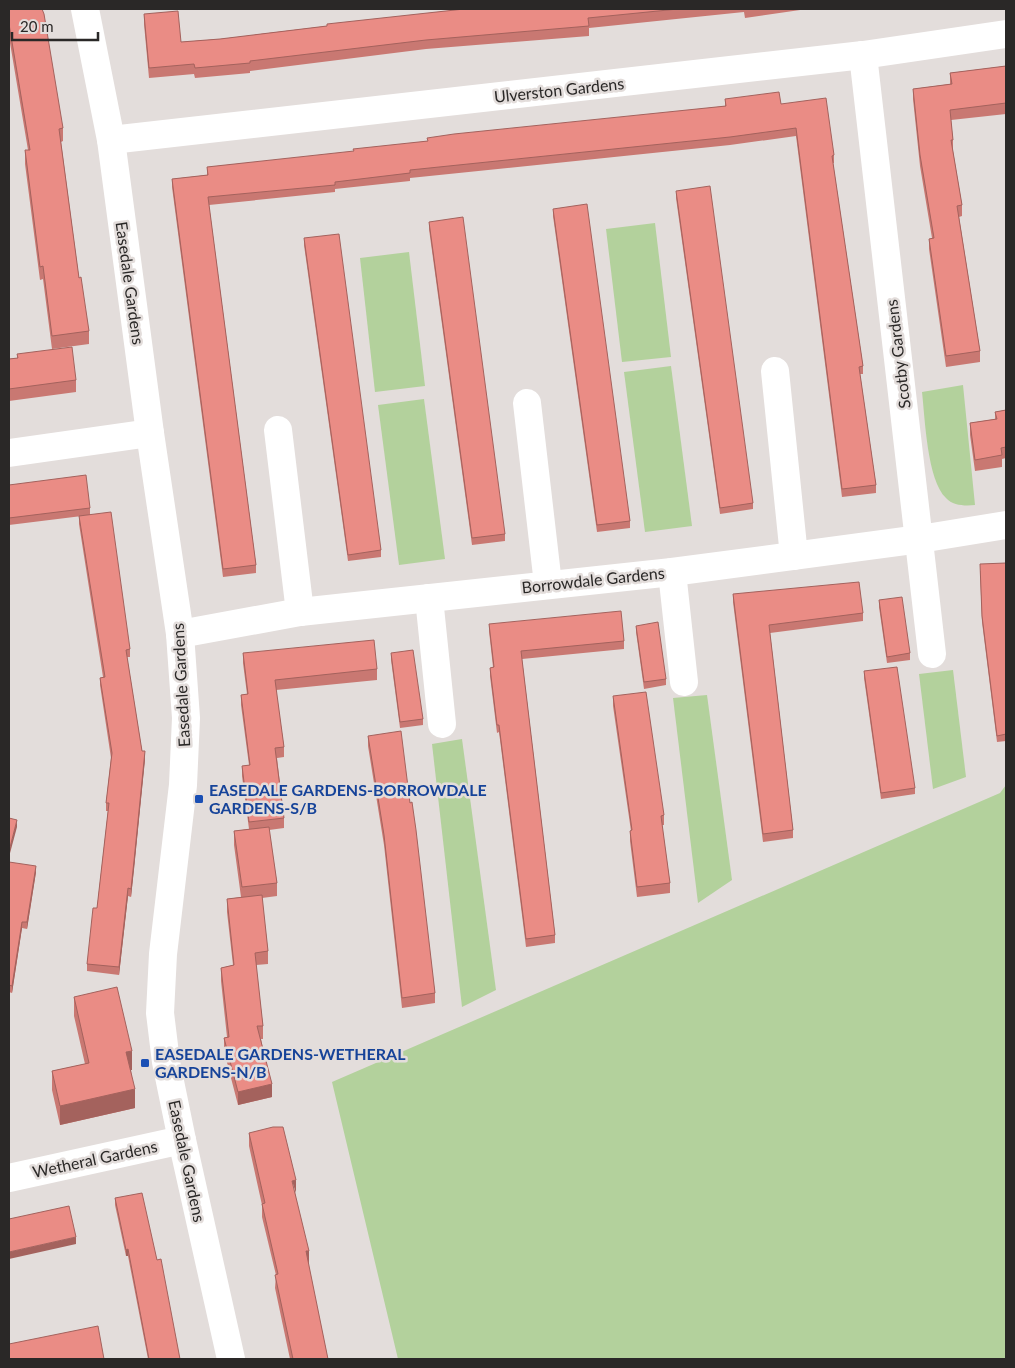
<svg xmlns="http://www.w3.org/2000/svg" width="1015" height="1368" viewBox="0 0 1015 1368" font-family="Lato,sans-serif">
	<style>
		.green { fill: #b3d19c }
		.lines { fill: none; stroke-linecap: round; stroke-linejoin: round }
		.minor { stroke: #fff; stroke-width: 28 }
		.tertiary { stroke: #fff; stroke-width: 28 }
		.wall { fill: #c97872 }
		.shaded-wall { fill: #a4625d }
		.building { fill: #ea8c85; stroke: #a4625d }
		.transit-dot { fill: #1a4fb4; stroke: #e3dddb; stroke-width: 2 }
		.labels { text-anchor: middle; stroke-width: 5; stroke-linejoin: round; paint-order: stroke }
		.street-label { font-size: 16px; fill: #2a2827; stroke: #e3dddb }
		.transit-label { font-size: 16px; font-weight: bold; fill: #164399; stroke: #e3dddb; text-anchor: start }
	</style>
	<rect width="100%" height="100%" fill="#e3dddb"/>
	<g class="green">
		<path d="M655,223l16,134 -49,5 -16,-133z"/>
		<path d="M409,252l16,134 -50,6 -15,-134z"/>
		<path d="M671,366l21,160 -47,6 -21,-160z"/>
		<path d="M963,385l12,120c-9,1 -22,1 -29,-7 -19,-18 -21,-80 -24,-106z"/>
		<path d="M424,399l21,160 -46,6 -21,-160z"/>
		<path d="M953,670l13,107 -33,12 -14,-115z"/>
		<path d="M707,695l25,185 -34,23 -25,-205z"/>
		<path d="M462,739l34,251 -34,17 -30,-263z"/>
		<path d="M1006,785v574h-608l-66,-277 668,-289z"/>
	</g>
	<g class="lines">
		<g class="minor">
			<path d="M863,55l69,599"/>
			<path d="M111,140l752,-85 143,-21"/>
			<path d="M775,371l19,185"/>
			<path d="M527,403l21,181"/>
			<path d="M278,430l22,182"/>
			<path d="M9,453l141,-20"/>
			<path d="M672,572l12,110"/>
			<path d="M429,598l13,126"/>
			<path d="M180,634l120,-22 372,-40 248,-33 86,-14"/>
			<path d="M9,1178l173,-38"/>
		</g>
		<path class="tertiary" d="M85,9l26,131 39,293 30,201 6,84 -3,67 -20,169 -3,59 6,49 16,78 49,219"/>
	</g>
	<g class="wall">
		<path d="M9,9l54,119v13l-2,1 18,136 10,53v13l-37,5 -9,-70 -3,1 -15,-116v-14h3l-19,-113z"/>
		<path d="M464,9h343l-62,9 -1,-6 -155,16v8l-163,13 -176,22v2l-55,5 -1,-4 -45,4 -5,-54v-10l37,28 39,-3 107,-13z"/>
		<path d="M1006,66v48l-55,6 2,20v11l9,54v11l-3,1 21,134v11l-34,5 -17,-118v-10l3,-1 -12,-72 -7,-67v-10l37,-5v-11z"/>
		<path d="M725,99l56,5 53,51v8h-1l30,203v8h-3l16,111v8l-34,4 -46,-361 -66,9 -320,33v3l-75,8v3l-126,13 47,360v8l-33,4 -51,-390v-8l35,-4v-8l146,-15 74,-11 298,-35z"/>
		<path d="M676,191l77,312v6l-33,5 -44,-316z"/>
		<path d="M553,209l77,312v7l-33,4 -44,-316z"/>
		<path d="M429,222l76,312v7l-33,4 -43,-316z"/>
		<path d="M304,238l77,312v7l-33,4 -44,-316z"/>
		<path d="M17,354l59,26v12l-67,9v-42l8,-1z"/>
		<path d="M1006,410v48l-4,1v8l-27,4 -5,-36v-12l25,-4v-7z"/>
		<path d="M9,485l81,23v7l-81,10z"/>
		<path d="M79,516l51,133v8h-3l15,94 3,8 -11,110 -3,28 -3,-1 -9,79 -32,-4v-7l10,-56 11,-97h-2v-8l5,-45 -11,-73v-7l3,-1 -24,-153z"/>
		<path d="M1006,563v178l-9,1 -15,-120 -2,-51z"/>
		<path d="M733,594l130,19v8l-93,12 23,197v8l-30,4 -30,-240z"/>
		<path d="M879,600l31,53v7l-23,3 -8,-56z"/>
		<path d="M489,624l135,17v8l-102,10 33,276v8l-29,4 -27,-215 -2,1 -7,-57v-8l3,-1 -4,-36z"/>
		<path d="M636,626l30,53v6l-22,4 -8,-57z"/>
		<path d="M243,653l134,16v11l-101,10 8,57v10l-7,1 7,60v10l-15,2 8,53v13l-15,2 6,53v13l-12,1 7,61v13h-2l11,58 -34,8 -14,-54v-13l3,-1 -6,-56v-13l12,-3 -6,-53v-13l14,-2 -7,-52v-14l15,-2 -7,-53v-10l7,-1 -8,-60v-10l6,-1 -4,-31z"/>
		<path d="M391,653l32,66v6l-23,3 -9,-68z"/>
		<path d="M864,671l51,117v6l-34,5 -17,-121z"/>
		<path d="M613,696l51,119v10h-2l8,58v10l-33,4 -7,-56v-10h1l-18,-125z"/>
		<path d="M368,736l42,67 25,190v10l-33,5 -18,-163 -16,-99z"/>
		<path d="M9,862l27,10 -9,57 -5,-1 -10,65 -3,-1z"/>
		<path d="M74,997l58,73h-1l4,38 -75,17 -8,-35v-19l33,-7 -11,-48z"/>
		<path d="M249,1133l46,60 14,71h-1l20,95h-38l-15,-71 1,-13 -14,-58v-12l-13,-59z"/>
		<path d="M115,1198l42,62 23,99h-32l-20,-103h-2l-11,-51z"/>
	</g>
	<g class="shaded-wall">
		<path d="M145,751v8l-11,110 -3,28v-8z"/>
		<path d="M17,820v7l-8,30v-6z"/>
		<path d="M36,866v6l-9,57v-7z"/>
		<path d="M128,888v8l-9,79v-8z"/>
		<path d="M22,922v6l-10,65v-7z"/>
		<path d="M132,1051v19l-6,1v-19z"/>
		<path d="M272,1084v13l-34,8v-13z"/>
		<path d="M135,1089v19l-75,17v-19z"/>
		<path d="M296,1180v13l-4,-12z"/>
		<path d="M76,1237v7l-67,15v-7z"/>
		<path d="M128,1249v7h-2v-6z"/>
		<rect x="306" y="1251" width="3" height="13"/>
	</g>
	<g class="building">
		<path d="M9,9h33l2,5 19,114 -4,1 20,149 2,-1 8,54 -37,5 -9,-70 -3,1 -15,-117h5l-21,-126z"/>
		<path d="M464,9h214l-90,9 1,8 -163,14 -176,21v2l-55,5 -1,-4 -45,4 -5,-54 34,-3 3,31 39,-3 107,-13v-2z"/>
		<path d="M1006,66v37l-56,7 3,30h-2l11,65 -5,1 23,145 -34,5 -17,-117 5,-1 -14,-83 -7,-66 39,-5 -2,-11z"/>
		<path d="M779,92l2,12 45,-6 8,57 -2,1 31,210 -4,1 17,118 -34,4 -46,-361 -66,9 -320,33v3l-75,9v3l-127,12 48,368 -33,4 -51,-390 36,-4 -1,-8 147,-16 -1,-2 75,-8 -1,-3 27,-4 272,-28 -1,-7z"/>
		<path d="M710,186l43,317 -33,5 -44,-317z"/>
		<path d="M587,204l43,317 -33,4 -44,-316z"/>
		<path d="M463,217l42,317 -33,4 -43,-316z"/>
		<path d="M339,234l42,316 -33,5 -44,-317z"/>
		<path d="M72,347l4,33 -67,9v-30l9,-1 -1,-4z"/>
		<path d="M1006,410v37l-5,1 1,7 -27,5 -5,-37 27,-4 -2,-7z"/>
		<path d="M86,475l4,33 -81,10v-33z"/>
		<path d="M111,512l19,137 -4,1 16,101h3l-11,110 -3,28 -3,-1 -9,79 -32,-3 6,-56h4l12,-105h-3l6,-50 -12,-75 5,-1 -26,-161z"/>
		<path d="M1006,563v171l-9,2 -15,-120 -2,-52z"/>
		<path d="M859,582l4,31 -94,12 24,205 -30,4 -30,-240z"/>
		<path d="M902,597l8,56 -23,4 -8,-57z"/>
		<path d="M621,611l3,30 -103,10 34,284 -29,4 -27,-214h-2l-7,-57 4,-1 -5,-43z"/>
		<path d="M658,622l8,57 -22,3 -8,-56z"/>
		<path d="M374,640l3,29 -102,11 9,67 -9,1 9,70 -35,4 -7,-56 8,-1 -9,-70 7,-1 -5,-41z"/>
		<path d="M413,650l10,69 -23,3 -9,-69z"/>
		<path d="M897,667l18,121 -34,5 -17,-122z"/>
		<path d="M646,692l18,123 -3,1 9,67 -33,4 -7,-56 2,-1 -19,-134z"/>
		<path d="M401,731l9,72 2,-1 4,28 19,163 -33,5 -18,-163 -16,-99z"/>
		<path d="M9,818l8,2 -8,31z"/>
		<path d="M269,827l8,56 -35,4 -8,-56z"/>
		<path d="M9,862l27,4 -9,56h-5l-10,64 -3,-1z"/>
		<path d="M262,895l6,56 -13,2 8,73h-6l15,58 -34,8 -14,-54 5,-1 -8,-69 13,-3 -7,-66z"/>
		<path d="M117,987l15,64 -6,1 9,37 -75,17 -8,-35 37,-8 -15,-66z"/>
		<path d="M273,1127h10l13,53 -4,1 17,70h-3l22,108h-35l-18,-84 3,-1 -16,-70 3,-1 -16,-70z"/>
		<path d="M142,1193l15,67 4,-1 19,100h-31l-21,-110 -2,1 -11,-52z"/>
		<path d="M69,1206l7,31 -67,15v-33z"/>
		<path d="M98,1326l6,33h-95v-15z"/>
	</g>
	<g class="transit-dot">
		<rect x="194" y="794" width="10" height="10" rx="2.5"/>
		<rect x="140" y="1058" width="10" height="10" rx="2.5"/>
	</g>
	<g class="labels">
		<g class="street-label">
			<text transform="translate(559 90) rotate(-6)" y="6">Ulverston Gardens</text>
			<text transform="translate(130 283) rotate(82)" y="6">Easedale Gardens</text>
			<text transform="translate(898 354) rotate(-97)" y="6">Scotby Gardens</text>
			<text transform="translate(593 580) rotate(-6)" y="6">Borrowdale Gardens</text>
			<text transform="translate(181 685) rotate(-93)" y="6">Easedale Gardens</text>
			<text transform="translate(95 1159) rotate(-12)" y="6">Wetheral Gardens</text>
			<text transform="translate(187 1161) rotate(78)" y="6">Easedale Gardens</text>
		</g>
		<g class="transit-label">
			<text x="209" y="796">EASEDALE GARDENS-BORROWDALE<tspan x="209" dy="18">GARDENS-S/B</tspan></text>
			<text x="155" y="1060">EASEDALE GARDENS-WETHERAL<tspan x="155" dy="18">GARDENS-N/B</tspan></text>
		</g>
	</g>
	<rect width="1015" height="1368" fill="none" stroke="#2a2827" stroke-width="20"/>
	<path d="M12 32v8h86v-8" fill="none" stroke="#2a2827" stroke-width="2.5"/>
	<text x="20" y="32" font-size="15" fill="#2a2827" stroke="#e3dddb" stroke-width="4" paint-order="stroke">20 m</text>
</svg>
